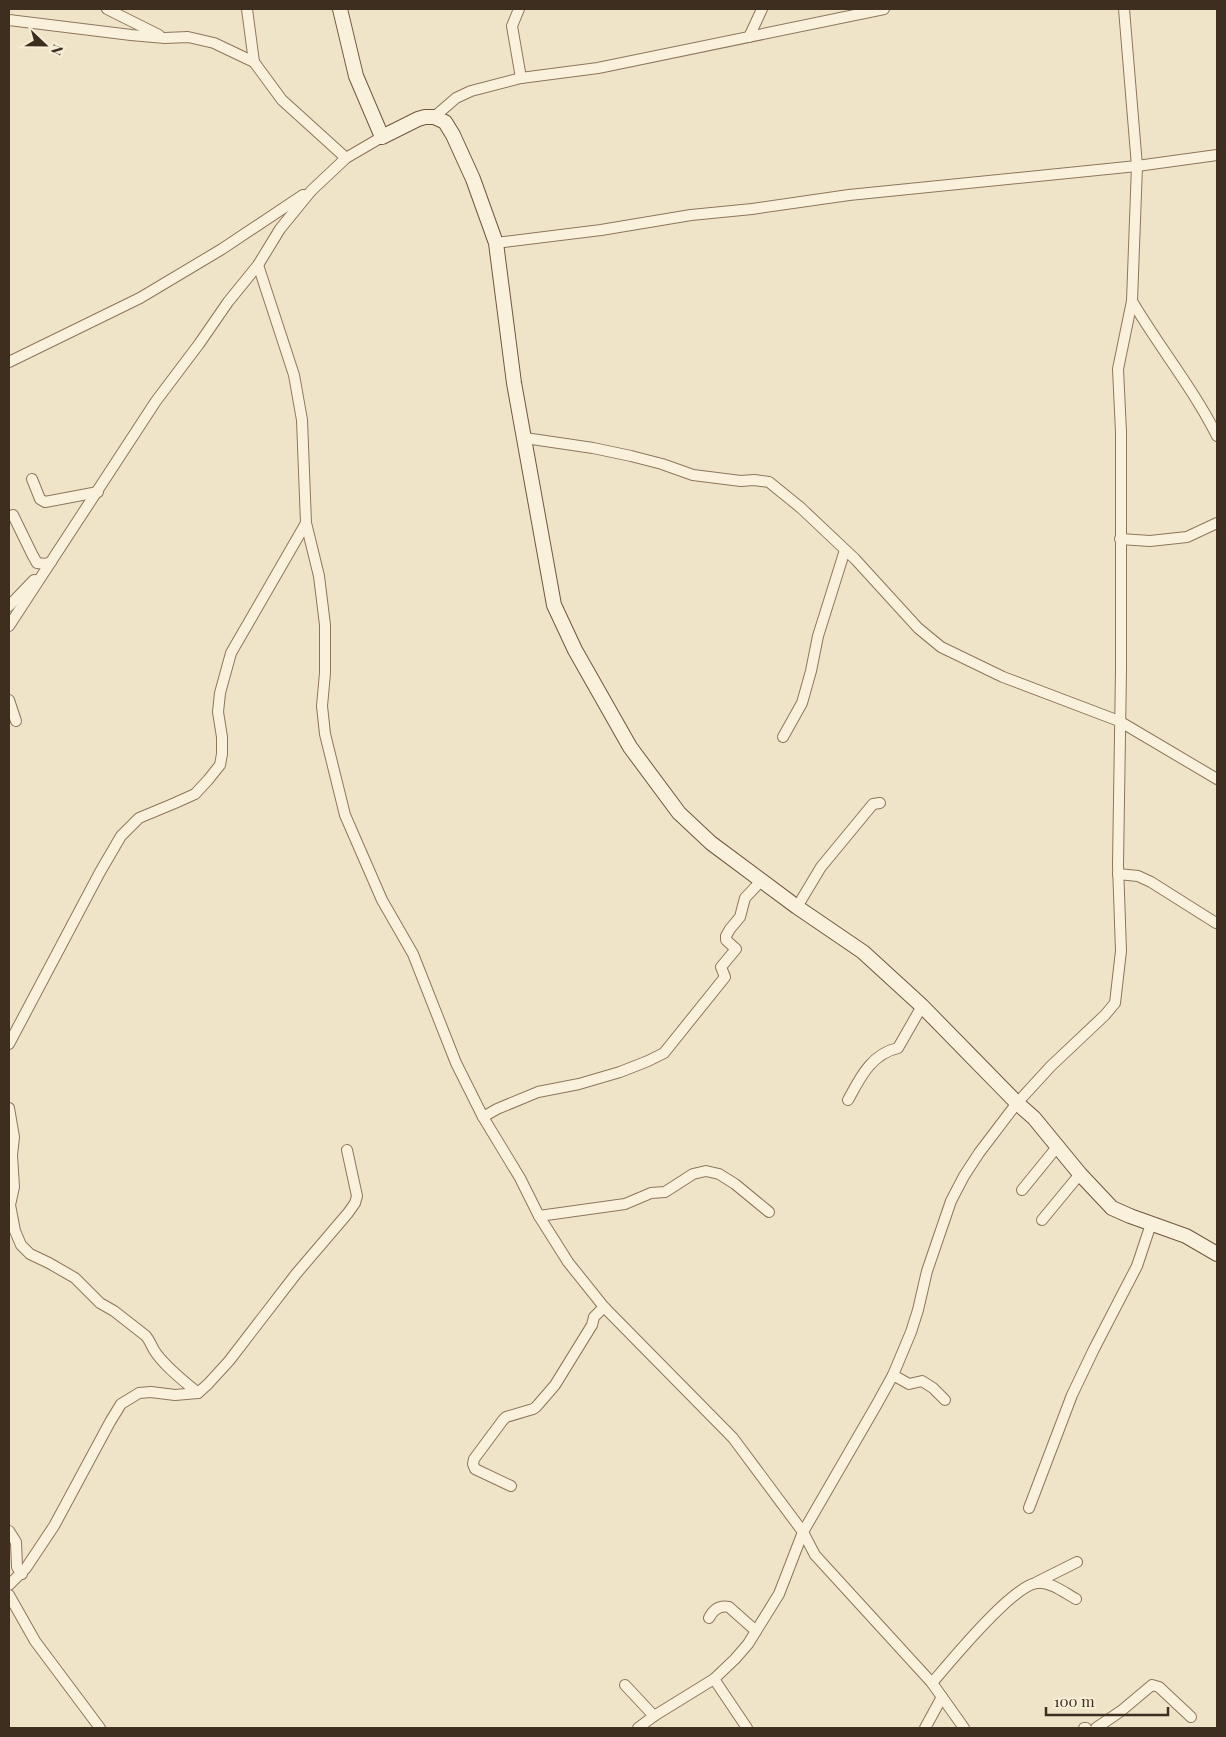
<svg xmlns="http://www.w3.org/2000/svg" width="1226" height="1737" viewBox="0 0 1226 1737" font-family="'Playfair Display',serif">
	<style>
		.lines { fill: none; stroke-linecap: round; stroke-linejoin: round }
		.street-casing { stroke: #8d765c; stroke-width: 12 }
		.secondary-casing { stroke: #6f573f; stroke-width: 16 }
		.street { stroke: #faf1dc; stroke-width: 10 }
		.secondary { stroke: #faf1dc; stroke-width: 14 }
	</style>
	<rect width="100%" height="100%" fill="#f0e4c8"/>
	<g class="lines">
		<g class="street-casing">
			<g id="street">
				<path d="M107,9l52,26"/>
				<path d="M247,9l7,53"/>
				<path d="M519,9l-7,17 9,52"/>
				<path d="M9,20l122,15 34,3 23,-1 26,6 40,19 28,38 64,58"/>
				<path d="M749,37l13,-28"/>
				<path d="M434,117l22,-19 15,-7 50,-13 77,-10 286,-59"/>
				<path d="M496,243l105,-13 90,-15 61,-6 97,-14 288,-29 80,-11"/>
				<path d="M258,265l36,110 8,45 4,103 13,53 6,49v48l-3,33 3,28 20,81 37,85 31,54 43,109 27,54 37,61 19,38 29,46 36,45 129,131 70,94 12,23 117,128 32,45"/>
				<path d="M1132,301c27,46 61,87 85,135"/>
				<path d="M9,362l131,-64 82,-49 81,-54"/>
				<path d="M525,438l68,10 38,8 31,8 31,11 48,6 13,-1 15,2 32,26 54,51 63,69 23,19 62,30 116,44 98,58"/>
				<path d="M32,479l8,20 5,3 53,-10"/>
				<path d="M13,515l19,39 5,9 9,1 5,-2"/>
				<path d="M1120,539l30,2 37,-4 30,-14"/>
				<path d="M9,606l25,-26"/>
				<path d="M9,626l147,-225 43,-57 29,-42 30,-37 22,-36 31,-38 35,-33 36,-21"/>
				<path d="M9,700l7,21"/>
				<path d="M783,737l19,-34 9,-32 7,-35 27,-86"/>
				<path d="M1118,874l20,2 13,6 65,41"/>
				<path d="M797,907l24,-40 52,-63 7,-1"/>
				<path d="M9,1044l91,-172 21,-36 18,-18 36,-15 20,-9 13,-14 12,-15 2,-11v-17l-4,-25 2,-19 11,-40 75,-130"/>
				<path d="M848,1100c12,-22 23,-46 50,-52l24,-42"/>
				<path d="M9,1108l5,29 -2,18 2,32 -4,18 5,26 6,14 9,9 19,9 26,15 25,25 14,8 32,25c4,5 5,9 8,14 9,15 31,32 44,43"/>
				<path d="M483,1117l14,-8 41,-17 41,-8 41,-12 28,-11 16,-8 61,-76 -4,-10 15,-18 -10,-9v-4l4,-7 10,-12 5,-19 16,-17"/>
				<path d="M1022,1190l35,-43"/>
				<path d="M539,1216l86,-12 26,-11 14,-1 28,-18 13,-3 13,3 16,10 34,28"/>
				<path d="M1042,1220l38,-46"/>
				<path d="M893,1375l16,9 13,-3 11,7 12,12"/>
				<path d="M511,1486l-36,-17 -2,-5 1,-5 29,-39 3,-3 27,-8 3,-2 19,-22 37,-60 2,-8 10,-10"/>
				<path d="M1029,1508l43,-113 22,-46 43,-83 14,-42"/>
				<path d="M9,1531l7,11 1,25 5,7"/>
				<path d="M1037,1582l40,-20"/>
				<path d="M9,1585l17,-17 28,-42 56,-104 11,-18 18,-11 12,-1 24,3 23,-2 10,-9 21,-23 67,-87 52,-61 7,-10 2,-7 -10,-46"/>
				<path d="M9,1595l26,46 65,87"/>
				<path d="M709,1618c4,-8 10,-13 20,-11l27,24"/>
				<path d="M714,1679l33,49"/>
				<path d="M932,1683c18,-21 81,-98 105,-100 13,-2 28,10 39,16"/>
				<path d="M625,1685l29,31"/>
				<path d="M638,1728l16,-12 60,-37 21,-20 13,-15 31,-50 24,-62 74,-128 16,-29 18,-43 7,-22 9,-39 24,-70 13,-25 15,-23 38,-50 34,-37 54,-51 10,-12 6,-52 -3,-86 3,-195v-238l-3,-63 14,-68 5,-135 -13,-157"/>
				<path d="M925,1728l17,-31"/>
				<path d="M1084,1728h2"/>
				<path d="M1096,1728l25,-17 31,-26 7,2 32,30"/>
			</g>
		</g>
		<g class="secondary-casing">
			<path id="secondary" d="M340,9l16,67 26,61 36,-18 7,-2h9l11,5 8,13 20,44 23,64 18,140 40,222 21,45 55,97 49,66 32,30 86,64 66,45 59,54 95,97 17,15 46,56 32,34 18,8 56,20 31,18"/>
		</g>
		<use href="#street" class="street"/>
		<use href="#secondary" class="secondary"/>
	</g>
	<rect width="1226" height="1737" fill="none" stroke="#3d2e20" stroke-width="20"/>
	<g transform="translate(45 45) rotate(112)" stroke="#f7eed8" stroke-width="4" paint-order="stroke">
	<path d="M0-4L9 19L0 12L-9 19Z" fill="#3d2e20"/>
	<text y="-8" font-size="14" font-weight="bold" text-anchor="middle" fill="#3d2e20">N</text>
	</g>
	<path d="M1046 1707v8h122v-8" fill="none" stroke="#3d2e20" stroke-width="2.5"/>
	<text x="1054" y="1707" font-size="15" fill="#3d2e20" stroke="#f7eed8" stroke-width="4" paint-order="stroke">100 m</text>
</svg>
